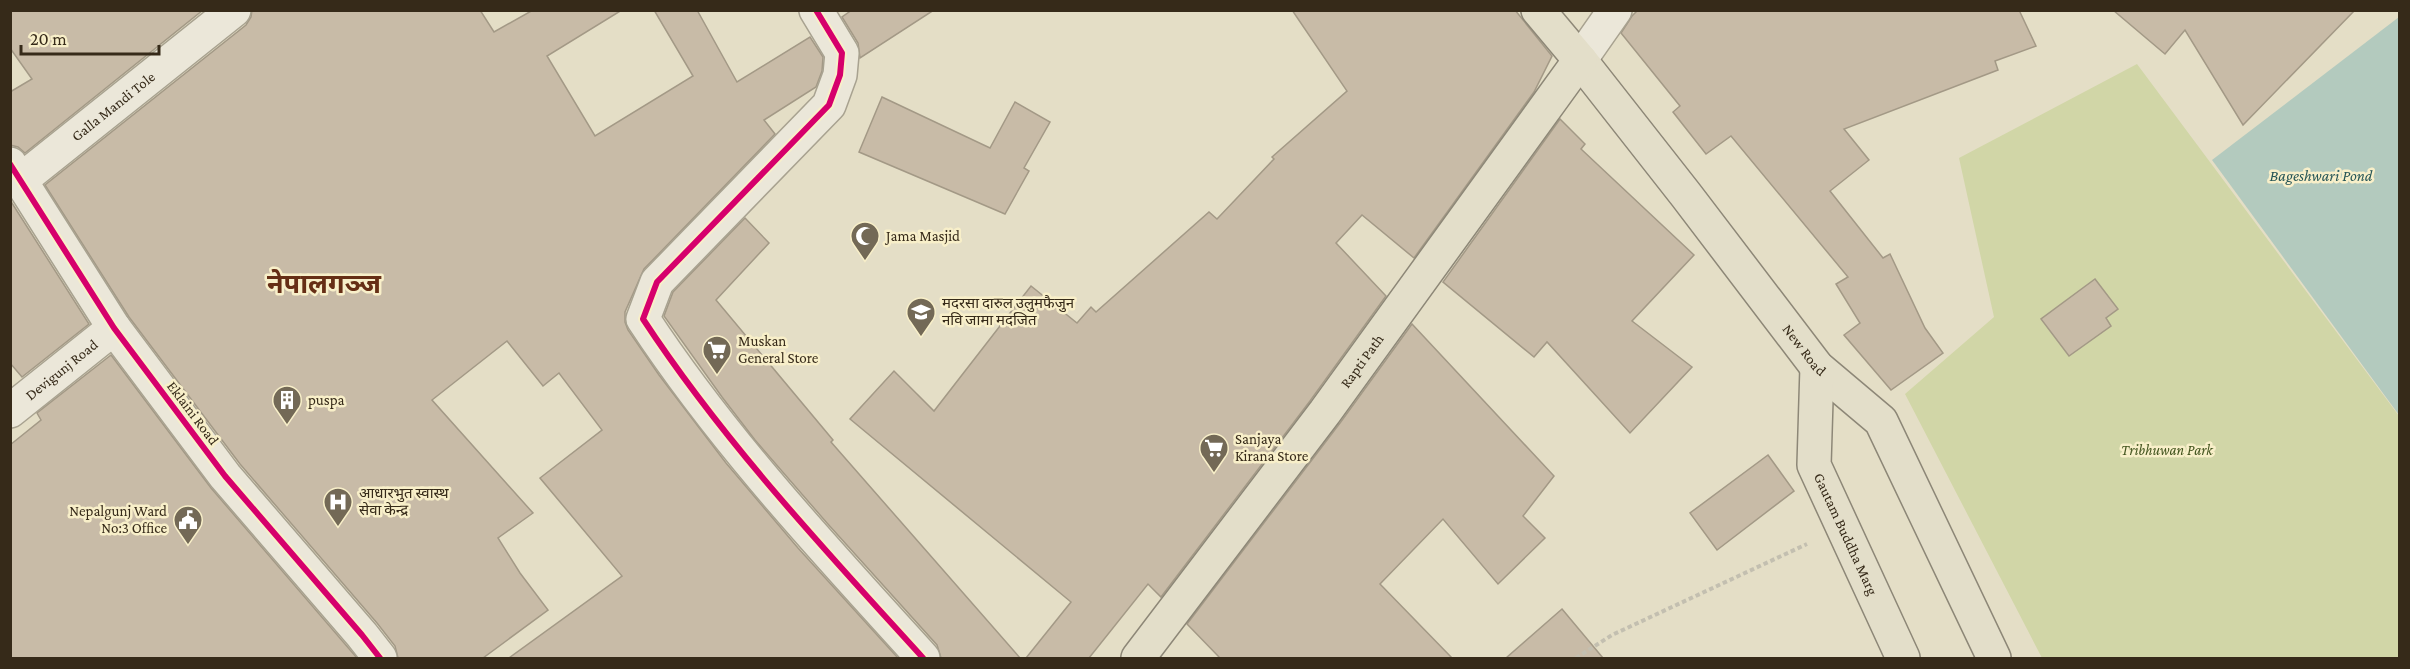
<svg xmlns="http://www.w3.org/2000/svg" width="2410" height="669" viewBox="0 0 2410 669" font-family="'Crimson Pro','Noto Sans Devanagari',serif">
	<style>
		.green { fill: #d1d6a7 }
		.water { fill: #b3cabe }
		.building { fill: #c8bba7; stroke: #a39986; stroke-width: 1.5 }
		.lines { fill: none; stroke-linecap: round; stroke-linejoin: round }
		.minor-casing { stroke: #a8a290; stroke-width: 36 }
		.major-casing { stroke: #8d8777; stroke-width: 36 }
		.path { stroke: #c3bfb0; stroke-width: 4; stroke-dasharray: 4.5 3; stroke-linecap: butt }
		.minor { stroke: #ebe7d9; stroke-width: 33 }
		.major { stroke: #e3dec9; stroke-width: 33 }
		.cycleway-casing { stroke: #f8efc9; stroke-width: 10 }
		.cycleway { stroke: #d6006c; stroke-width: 6 }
		.labels { text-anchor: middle; stroke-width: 5; stroke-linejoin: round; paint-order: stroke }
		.street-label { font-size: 15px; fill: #362a19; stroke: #f8efc9 }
		.poi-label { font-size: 15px; fill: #362a19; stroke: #f8efc9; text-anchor: start }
		.park-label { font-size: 15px; font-style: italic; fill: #42541e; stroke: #f8efc9 }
		.water-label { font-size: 16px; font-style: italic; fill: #275657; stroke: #f8efc9 }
		.town-label { font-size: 27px; font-weight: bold; fill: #662e15; stroke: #f8efc9 }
	</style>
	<rect width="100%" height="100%" fill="#e4dec6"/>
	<path class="green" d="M2137,64l262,352v242h-357l-137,-264 89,-77 -35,-159z"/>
	<path class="water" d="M2399,17v398l-187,-255z"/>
	<g class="building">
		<path d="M10,10h193l-178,143 -7,-6 -8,-2v-53l22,-13 -22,-31z"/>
		<path d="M252,10h228l14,22 39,-22h89l-75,46 48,80 98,-60 -39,-66h43l40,72 73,-45 13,20 -1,14 -6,16 -52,33 11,14 -131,135 -19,43v10l3,8 31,45 67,88 72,85 100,110h-389l113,-82 -82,-98 62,-48 -43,-57 -16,13 -36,-45 -75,59 101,113 -35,25 22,35 28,37 -65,48h-85l-3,-12 -18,-23 -137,-159 -111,-147 -84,-132 201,-160 5,-8z"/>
		<path d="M852,10h82l-74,48 -2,-15 -16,-26z"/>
		<path d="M1292,10h223l37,46 -18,36 -120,166 -52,-43 -26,28 50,53 -76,105 -149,196 -13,-13 -59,74h-63l45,-56 -221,-183 44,-48 40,40 97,-125 46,37 14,-16 5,5 113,-100 8,7 57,-60 -2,-2 75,-66z"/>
		<path d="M1638,10h381l17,36 -41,15 3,9 -154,59 25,31 -39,31 53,67 7,-4 35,74 18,25 -52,37 -47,-55 16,-12 -24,-39 12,-7 -117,-141 -25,18 -33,-42 7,-6 -59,-73 11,-17z"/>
		<path d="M2113,10h242l-112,115 -58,-95 -20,24z"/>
		<path d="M882,97l108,51 25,-46 35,20 -26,46 5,3 -24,43 -146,-62z"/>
		<path d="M1560,119l25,25 -4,5 113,106 -62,66 60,46 -62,66 -83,-91 -13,15 -91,-75z"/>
		<path d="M10,200l79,124 -67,53 -12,-14z"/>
		<path d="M745,218l24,25 -53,57 117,140 -2,2 189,216h-79l-4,-13 -110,-122 -72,-83 -33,-43 -58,-81 9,-24z"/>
		<path d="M2095,279l23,30 -12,9 5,8 -42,30 -28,-37z"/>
		<path d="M1412,324l142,152 -31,40 22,22 -47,46 -55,-65 -63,65 72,74h-232l-33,-34 153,-201z"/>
		<path d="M111,355l100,133 146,170h-347v-213l31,-25 -4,-7z"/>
		<path d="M1768,455l26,36 -77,59 -27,-37z"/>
		<path d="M1562,609l41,49h-97z"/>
	</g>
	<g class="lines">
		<g class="minor-casing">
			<g id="minor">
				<path d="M816,10l26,43 -2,22 -11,30 -172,177 -14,37c80,122 182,231 280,339"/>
				<path d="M1580,60l35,-50"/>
				<path d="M10,164l104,164 111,148 137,159 18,23"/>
				<path id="s1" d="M21,180l213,-170"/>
				<path id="s2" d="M10,411l104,-83"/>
			</g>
		</g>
		<g class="major-casing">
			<g id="major">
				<path id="s3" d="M1538,10l42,50 106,135 131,172 64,54 113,237"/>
				<path id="s4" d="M1817,367l-3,98 89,193"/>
				<path id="s5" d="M1138,658l187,-246 255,-352"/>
			</g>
		</g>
		<path class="path" d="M1576,658l36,-23 195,-91"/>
		<use href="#minor" class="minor"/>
		<use href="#major" class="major"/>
		<g class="cycleway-casing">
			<g id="cycleway">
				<path d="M816,10l26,43 -2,22 -11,30 -172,177 -14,37c80,122 182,231 280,339"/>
				<path d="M10,164l104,164 111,148 137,159 18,23"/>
			</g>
		</g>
		<use href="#cycleway" class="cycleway"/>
	</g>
	<defs>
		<g id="mosque-pin" transform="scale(1.5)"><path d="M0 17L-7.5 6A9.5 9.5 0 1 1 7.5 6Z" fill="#736956" stroke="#f8efc9"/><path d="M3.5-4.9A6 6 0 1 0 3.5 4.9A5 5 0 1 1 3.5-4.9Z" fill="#fff"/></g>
		<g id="school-pin" transform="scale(1.5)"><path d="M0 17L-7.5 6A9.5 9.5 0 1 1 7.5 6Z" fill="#736956" stroke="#f8efc9"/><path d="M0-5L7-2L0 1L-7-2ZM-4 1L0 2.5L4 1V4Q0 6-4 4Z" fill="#fff"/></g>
		<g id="supermarket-pin" transform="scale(1.5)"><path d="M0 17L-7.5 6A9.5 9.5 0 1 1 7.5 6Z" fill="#736956" stroke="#f8efc9"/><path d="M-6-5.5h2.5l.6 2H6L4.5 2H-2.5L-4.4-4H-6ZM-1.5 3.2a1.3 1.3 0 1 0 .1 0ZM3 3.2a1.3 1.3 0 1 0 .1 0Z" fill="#fff"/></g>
		<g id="building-pin" transform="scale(1.5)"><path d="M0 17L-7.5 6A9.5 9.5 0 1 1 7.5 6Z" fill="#736956" stroke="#f8efc9"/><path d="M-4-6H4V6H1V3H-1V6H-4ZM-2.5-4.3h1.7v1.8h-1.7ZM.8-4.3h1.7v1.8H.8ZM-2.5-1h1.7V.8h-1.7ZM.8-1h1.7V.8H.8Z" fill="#fff"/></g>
		<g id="hospital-pin" transform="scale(1.5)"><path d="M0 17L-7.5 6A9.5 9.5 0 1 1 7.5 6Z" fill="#736956" stroke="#f8efc9"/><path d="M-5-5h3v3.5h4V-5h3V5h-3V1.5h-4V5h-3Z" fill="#fff"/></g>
		<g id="civic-pin" transform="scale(1.5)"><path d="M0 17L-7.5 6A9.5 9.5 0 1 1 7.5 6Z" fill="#736956" stroke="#f8efc9"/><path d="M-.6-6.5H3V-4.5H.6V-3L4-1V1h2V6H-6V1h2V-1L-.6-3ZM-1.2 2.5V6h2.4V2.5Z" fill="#fff"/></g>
	</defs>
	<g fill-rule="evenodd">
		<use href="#mosque-pin" x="865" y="236"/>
		<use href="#school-pin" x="921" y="312"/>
		<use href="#supermarket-pin" x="717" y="350"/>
		<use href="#building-pin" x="287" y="400"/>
		<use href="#supermarket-pin" x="1214" y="448"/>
		<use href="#hospital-pin" x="338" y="502"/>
		<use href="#civic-pin" x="188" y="520"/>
	</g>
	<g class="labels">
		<g class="street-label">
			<text dy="5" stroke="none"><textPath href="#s1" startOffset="118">Galla Mandi Tole</textPath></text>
			<text dy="5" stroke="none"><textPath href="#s3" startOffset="432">New Road</textPath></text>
			<text dy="5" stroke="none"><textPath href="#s5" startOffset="372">Rapti Path</textPath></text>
			<text dy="5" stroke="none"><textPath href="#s2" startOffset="66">Devigunj Road</textPath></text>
			<text transform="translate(193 413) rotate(53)" y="5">Eklaini Road</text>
			<text dy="5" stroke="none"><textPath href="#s4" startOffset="174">Gautam Buddha Marg</textPath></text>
		</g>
		<g class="poi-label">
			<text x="886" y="241">Jama Masjid</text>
			<text x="942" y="308">मदरसा दारुल उलुमफैजुन<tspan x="942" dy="17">नवि जामा मदजित</tspan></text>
			<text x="738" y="346">Muskan<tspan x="738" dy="17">General Store</tspan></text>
			<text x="308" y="405">puspa</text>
			<text x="1235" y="444">Sanjaya<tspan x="1235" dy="17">Kirana Store</tspan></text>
			<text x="359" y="498">आधारभुत स्वास्थ<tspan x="359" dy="17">सेवा केन्द्र</tspan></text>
			<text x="167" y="516" text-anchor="end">Nepalgunj Ward<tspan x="167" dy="17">No:3 Office</tspan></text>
		</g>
		<g class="park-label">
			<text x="2167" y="455">Tribhuwan Park</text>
		</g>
		<g class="water-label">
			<text x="2321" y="181">Bageshwari Pond</text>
		</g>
		<g class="town-label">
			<text x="324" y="293">नेपालगञ्ज</text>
		</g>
	</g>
	<rect width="2410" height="669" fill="none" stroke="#362a19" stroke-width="24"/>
	<path d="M21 45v9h138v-9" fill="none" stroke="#362a19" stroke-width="3"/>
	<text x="30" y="45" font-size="18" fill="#362a19" stroke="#f8efc9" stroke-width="4.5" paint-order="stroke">20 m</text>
</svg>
